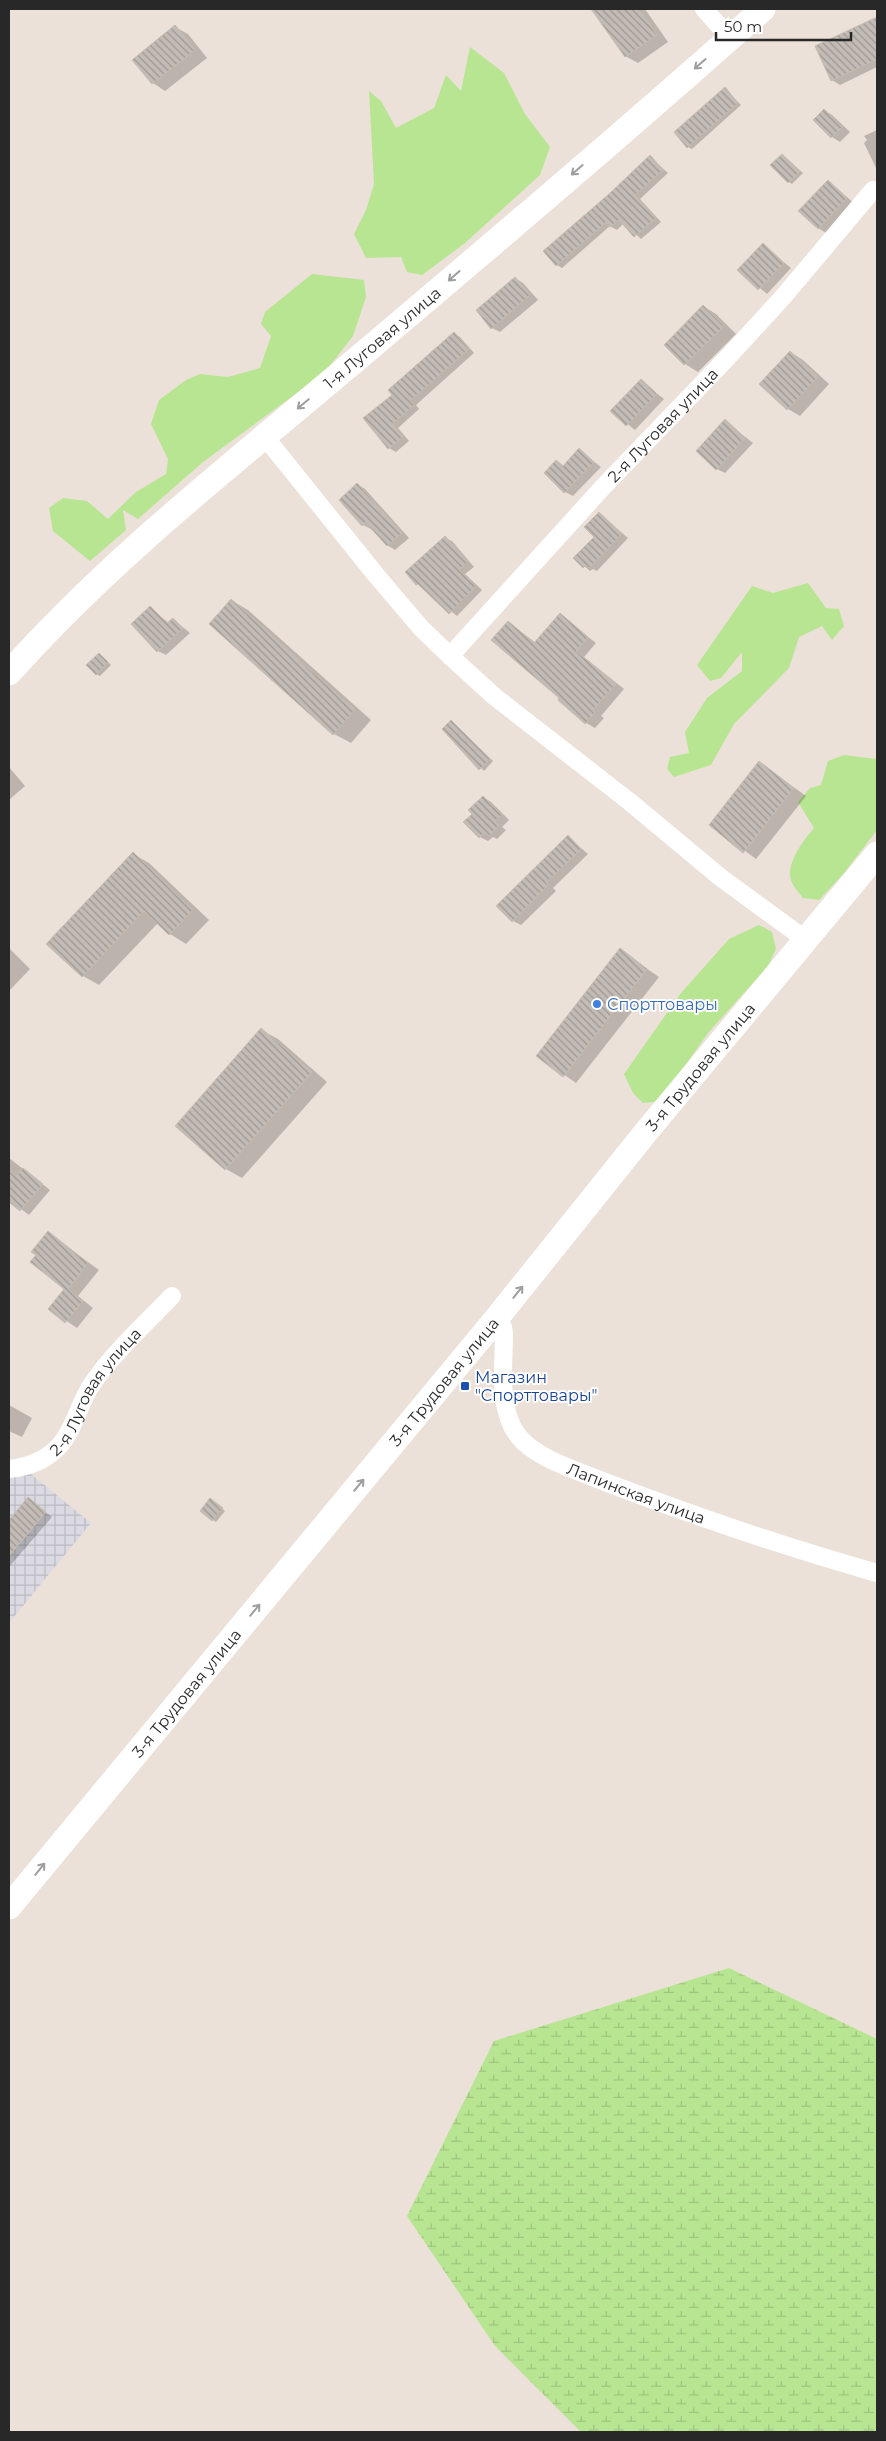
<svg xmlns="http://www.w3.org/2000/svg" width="886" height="2441" viewBox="0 0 886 2441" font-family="Montserrat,sans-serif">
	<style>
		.industrial { fill: url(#industrial-grid) }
		.grass { fill: #b8e591 }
		.wetland { fill: url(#wetland-marsh) }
		.shadow { fill: #0003 }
		.building { fill: url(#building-back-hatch); stroke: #c6bdb2 }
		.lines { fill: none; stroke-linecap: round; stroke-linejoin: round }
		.street { stroke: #fff; stroke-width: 18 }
		.secondary { stroke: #fff; stroke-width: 25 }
		.oneway { stroke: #9e9e9e }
		.shop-dot { fill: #3f7fe0; stroke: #fff; stroke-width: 2 }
		.transit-dot { fill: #1a4fb4; stroke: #fff; stroke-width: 2 }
		.labels { text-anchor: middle; stroke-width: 4; stroke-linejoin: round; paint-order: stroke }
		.street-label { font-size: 16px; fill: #282828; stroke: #fff }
		.shop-label { font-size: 16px; fill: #366cbe; stroke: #fff; text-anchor: start }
		.transit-label { font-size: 16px; fill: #164399; stroke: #fff; text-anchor: start }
	</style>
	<defs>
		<pattern id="industrial-grid" width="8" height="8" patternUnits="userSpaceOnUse" patternTransform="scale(1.25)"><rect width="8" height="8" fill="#dbdae3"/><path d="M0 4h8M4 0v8" fill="none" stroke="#bcbbc3"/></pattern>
		<pattern id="wetland-marsh" width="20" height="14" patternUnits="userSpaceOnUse" patternTransform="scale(1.25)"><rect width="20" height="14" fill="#b8e591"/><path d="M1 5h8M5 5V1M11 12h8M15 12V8" fill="none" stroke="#9ec47d"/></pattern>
		<pattern id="building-back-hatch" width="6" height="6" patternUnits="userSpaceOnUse" patternTransform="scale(1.25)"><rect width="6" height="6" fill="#c3bbb5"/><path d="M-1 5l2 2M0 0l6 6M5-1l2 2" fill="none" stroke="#9e9893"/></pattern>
	</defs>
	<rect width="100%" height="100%" fill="#ebe1d8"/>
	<path class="industrial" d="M31,1474l60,49 -82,100v-143l5,-5z"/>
	<g class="grass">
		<path d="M470,47l34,26 21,41 25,33 -10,28 -75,68 -43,32 -15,-3 -6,-15 -35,1 -12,-24 12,-24 8,-26 -5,-93 12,10 15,27 38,-20 12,-33 15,16z"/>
		<path d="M312,274l52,6 2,17 -13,39 -28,36 -122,90 -65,57 -15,-9 3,20 -36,31 -37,-30 -4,-23 14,-10 24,3 21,18 28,-27 30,-18 2,-15 -17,-35 8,-24 27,-20 14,-6 28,3 32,-9 11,-32 -10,-12 4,-12z"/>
		<path d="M808,583l18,25 13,1 5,17 -12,14 -10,-14 -23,11 -10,31 -55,56 -23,41 -37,12 -7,-8 3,-12 19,-4 -4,-21 22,-34 35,-27v-19l-21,26 -11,3 -13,-16 55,-79 21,7z"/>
		<path d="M844,755l33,4v71l-33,43 -25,27 -16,-2c-5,-7 -13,-14 -13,-24 0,-16 14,-34 24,-46l-16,-26 12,-14 11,-3 7,-24z"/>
		<path d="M759,925l13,7 4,17 -8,17 -60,67 -48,68 -17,2 -10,-10 -9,-19 57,-81 48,-54z"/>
	</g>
	<path class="wetland" d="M729,1968l148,71v393h-296l-86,-86 -88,-130 87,-175z"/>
	<g class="shadow">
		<path d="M593,9h52l23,33 -30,21 -13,-7z"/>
		<path d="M877,18v49l-37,18 -8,-5 -16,-33z"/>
		<path d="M175,27l13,7 19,24 -42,33 -12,-8 -19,-23z"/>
		<path d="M725,89l16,16 -49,44 -4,-2z"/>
		<path d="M824,110l8,5 18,17 -10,10 -8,-5 -17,-17z"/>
		<path d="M877,130v40l-13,-27 3,-3 -3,-4z"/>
		<path d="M782,155l21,18 -11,11 -3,-2z"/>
		<path d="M650,157l18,16 -28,26 21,23 -20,17 -17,-16 -7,7 -7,-4 -48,42 -5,-3 53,-70z"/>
		<path d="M828,181l26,22 -28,30 -8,-5z"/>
		<path d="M763,245l28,23 -24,26 -28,-24z"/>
		<path d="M515,278l8,5 15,17 -38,32 -8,-4z"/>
		<path d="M703,306l13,8 20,20 -38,38 -13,-8 -19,-19z"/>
		<path d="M454,334l6,3 14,16 -58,52 3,4 -21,19 11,13 -13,11 -7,-4 5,-53z"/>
		<path d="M790,352l13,8 26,24 -29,32 -12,-7z"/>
		<path d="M641,381l23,18 -29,31 -23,-19z"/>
		<path d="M725,421l28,22 -28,30 -8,-4z"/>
		<path d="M579,450l22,17 -28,29 -8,-4 -8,-31 7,5z"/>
		<path d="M357,484l8,5 44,49 -14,12 -8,-5 -15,-17 -1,1 -8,-4z"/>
		<path d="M599,513l29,25 -31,33 -4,-2 -3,2 -15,-13 21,-21z"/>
		<path d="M445,538l7,3 22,26 -9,7 17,16 -25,26 -40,-32z"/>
		<path d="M231,600l17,10 123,110 -20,23 -17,-9z"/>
		<path d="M150,608l19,15 4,-4 17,14 -24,22 -8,-4z"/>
		<path d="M560,615l36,28 -12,14 40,32 -23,27 3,2 -9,10 -9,-5 -25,-25 -53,-76 28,21z"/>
		<path d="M102,656l9,9 -11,11 -4,-2z"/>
		<path d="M455,724l38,37 -9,10 -40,-42z"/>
		<path d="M760,763l46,33 -50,63 -46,-34z"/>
		<path d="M9,767l16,19 -16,14z"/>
		<path d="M483,797l8,5 18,18 -7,7 4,3 -9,9 -4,-2 -5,4 -8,-4 -7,-23z"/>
		<path d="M568,837l20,17 -35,34 3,3 -35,34 -8,-4z"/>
		<path d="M133,854l16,9 60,57 -23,24 -16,-10 -12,-11 -59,62 -16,-9z"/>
		<path d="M9,948l21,21 -21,22z"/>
		<path d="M620,950l39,27 -83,106 -38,-27z"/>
		<path d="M261,1030l17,9 49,43 -85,96 -16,-9 -49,-43z"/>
		<path d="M9,1158l41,32 -21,25 -20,-15z"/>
		<path d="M48,1233l51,37 -21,26 15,12 -16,20 -28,-19 16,-21 -27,-33z"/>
		<path d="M9,1405l23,13 -10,19 -13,-6z"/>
		<path d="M28,1499l24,18 -43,50v-46z"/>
		<path d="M214,1502l11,9 -9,11 -3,-2z"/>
	</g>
	<g class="building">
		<path d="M591,9h48l18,26 -32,22z"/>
		<path d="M877,17v42l-46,22 -16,-35z"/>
		<path d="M175,25l20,25 -43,34 -20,-24z"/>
		<path d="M725,87l13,16 -51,45 -13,-16z"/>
		<path d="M824,109l18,18 -11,11 -18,-18z"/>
		<path d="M782,154l18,17 -12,12 -18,-18z"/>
		<path d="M650,155l13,15 -28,25 21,23 -22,19 -15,-17 -9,7 -4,-5 -50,44 -13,-15 66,-57z"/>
		<path d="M828,180l19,18 -29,31 -20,-18z"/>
		<path d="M763,243l21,20 -26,27 -21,-20z"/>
		<path d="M515,277l15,18 -39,34 -15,-19z"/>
		<path d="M703,305l21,21 -40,39 -20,-20z"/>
		<path d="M454,332l15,17 -59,52 4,4 -22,19 11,13 -15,12 -25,-31 29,-23 -4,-5z"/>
		<path d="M790,351l28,26 -31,33 -28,-26z"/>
		<path d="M641,379l16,15 -31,32 -16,-15z"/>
		<path d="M725,419l20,19 -29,32 -20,-19z"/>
		<path d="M579,448l15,14 -30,31 -20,-20 12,-13 7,6z"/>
		<path d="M357,483l45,50 -15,13 -22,-24 -3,4 -23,-26z"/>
		<path d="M599,512l23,22 -33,34 -3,-3 -3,3 -10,-10 21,-21 -10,-10z"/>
		<path d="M445,536l23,26 -9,8 17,16 -27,28 -31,-30 -2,1 -11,-13z"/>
		<path d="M231,599l124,111 -22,25 -124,-111z"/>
		<path d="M150,606l17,17 6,-5 10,10 -26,24 -26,-28z"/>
		<path d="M560,613l28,24 -12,14 40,33 -23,26 2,2 -10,12 -27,-24 1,-2 -68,-58 17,-19 26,22z"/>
		<path d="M99,653l9,9 -12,13 -10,-10z"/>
		<path d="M451,720l39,39 -11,11 -37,-41z"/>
		<path d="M759,761l35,27 -51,65 -34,-28z"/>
		<path d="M483,796l19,19 -7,6 4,4 -10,11 -4,-4 -6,6 -16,-16 9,-8 -4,-4z"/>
		<path d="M568,835l13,14 -35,34 2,2 -36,37 -16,-16z"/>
		<path d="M133,852l60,58 -24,25 -25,-24 -62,66 -36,-33z"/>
		<path d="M620,948l27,21 -84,108 -27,-21z"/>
		<path d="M261,1028l51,44 -87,98 -50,-44z"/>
		<path d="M23,1168l20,16 -23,27 -11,-9v-32l7,6z"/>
		<path d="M48,1231l40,32 -20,26 15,12 -18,22 -17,-14 16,-20 -34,-27 6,-7 -5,-3z"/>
		<path d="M28,1497l18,15 -37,44v-36z"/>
		<path d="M210,1498l13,10 -11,13 -12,-10z"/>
	</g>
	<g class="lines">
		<g class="street">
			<path d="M704,9l26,29"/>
			<path d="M265,437l111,138 45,53 29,28 45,41 135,105 90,75 86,63"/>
			<path id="s1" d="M450,656l153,-169 125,-130 55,-60 90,-107"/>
			<path id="s2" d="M496,1319l7,8 1,7c0,32 -7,76 15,103 18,22 60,34 86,45 89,34 180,65 272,91"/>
			<path id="s3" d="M9,1469c19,-2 38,-9 51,-24 15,-17 19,-42 32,-61 22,-32 53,-60 80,-88"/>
		</g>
		<g class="secondary">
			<path id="s4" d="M9,673c99,-111 216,-203 329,-298 143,-121 286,-242 425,-366"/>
			<path id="s5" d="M9,1907l487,-588 150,-187 231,-278"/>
		</g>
	</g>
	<defs><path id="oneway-shaft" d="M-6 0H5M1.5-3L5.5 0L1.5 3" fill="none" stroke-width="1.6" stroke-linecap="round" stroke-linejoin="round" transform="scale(1.25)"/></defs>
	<g class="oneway">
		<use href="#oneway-shaft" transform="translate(700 64) rotate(139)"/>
		<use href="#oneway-shaft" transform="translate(577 170) rotate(139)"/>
		<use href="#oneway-shaft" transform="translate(454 276) rotate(139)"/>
		<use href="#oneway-shaft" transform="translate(303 404) rotate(140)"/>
		<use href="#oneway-shaft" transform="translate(518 1292) rotate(-51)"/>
		<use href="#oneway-shaft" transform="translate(359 1485) rotate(-50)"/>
		<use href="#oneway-shaft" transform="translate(255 1610) rotate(-50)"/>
		<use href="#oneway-shaft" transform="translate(40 1869) rotate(-51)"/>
	</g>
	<circle class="shop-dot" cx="597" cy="1004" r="5"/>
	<rect class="transit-dot" x="460" y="1381" width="10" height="10" rx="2.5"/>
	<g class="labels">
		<g class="street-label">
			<text dy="6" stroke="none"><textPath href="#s4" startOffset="502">1-я Луговая улица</textPath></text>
			<text dy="6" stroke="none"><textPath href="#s1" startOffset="314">2-я Луговая улица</textPath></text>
			<text dy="6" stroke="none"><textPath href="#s5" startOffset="1088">3-я Трудовая улица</textPath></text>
			<text dy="6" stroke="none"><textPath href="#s5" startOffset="682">3-я Трудовая улица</textPath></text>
			<text dy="6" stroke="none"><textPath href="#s3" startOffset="122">2-я Луговая улица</textPath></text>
			<text dy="6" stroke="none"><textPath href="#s2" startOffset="255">Лапинская улица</textPath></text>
			<text dy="6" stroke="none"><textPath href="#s5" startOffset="278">3-я Трудовая улица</textPath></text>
		</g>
		<g class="shop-label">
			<text x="607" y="1010">Спорттовары</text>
		</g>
		<g class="transit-label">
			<text x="475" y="1383">Магазин<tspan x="475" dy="18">"Спорттовары"</tspan></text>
		</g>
	</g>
	<rect width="886" height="2441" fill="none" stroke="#282828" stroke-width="20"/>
	<path d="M716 32v8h135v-8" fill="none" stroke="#282828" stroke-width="2.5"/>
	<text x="724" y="32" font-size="15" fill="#282828" stroke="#ffffff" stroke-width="4" paint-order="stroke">50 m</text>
</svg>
